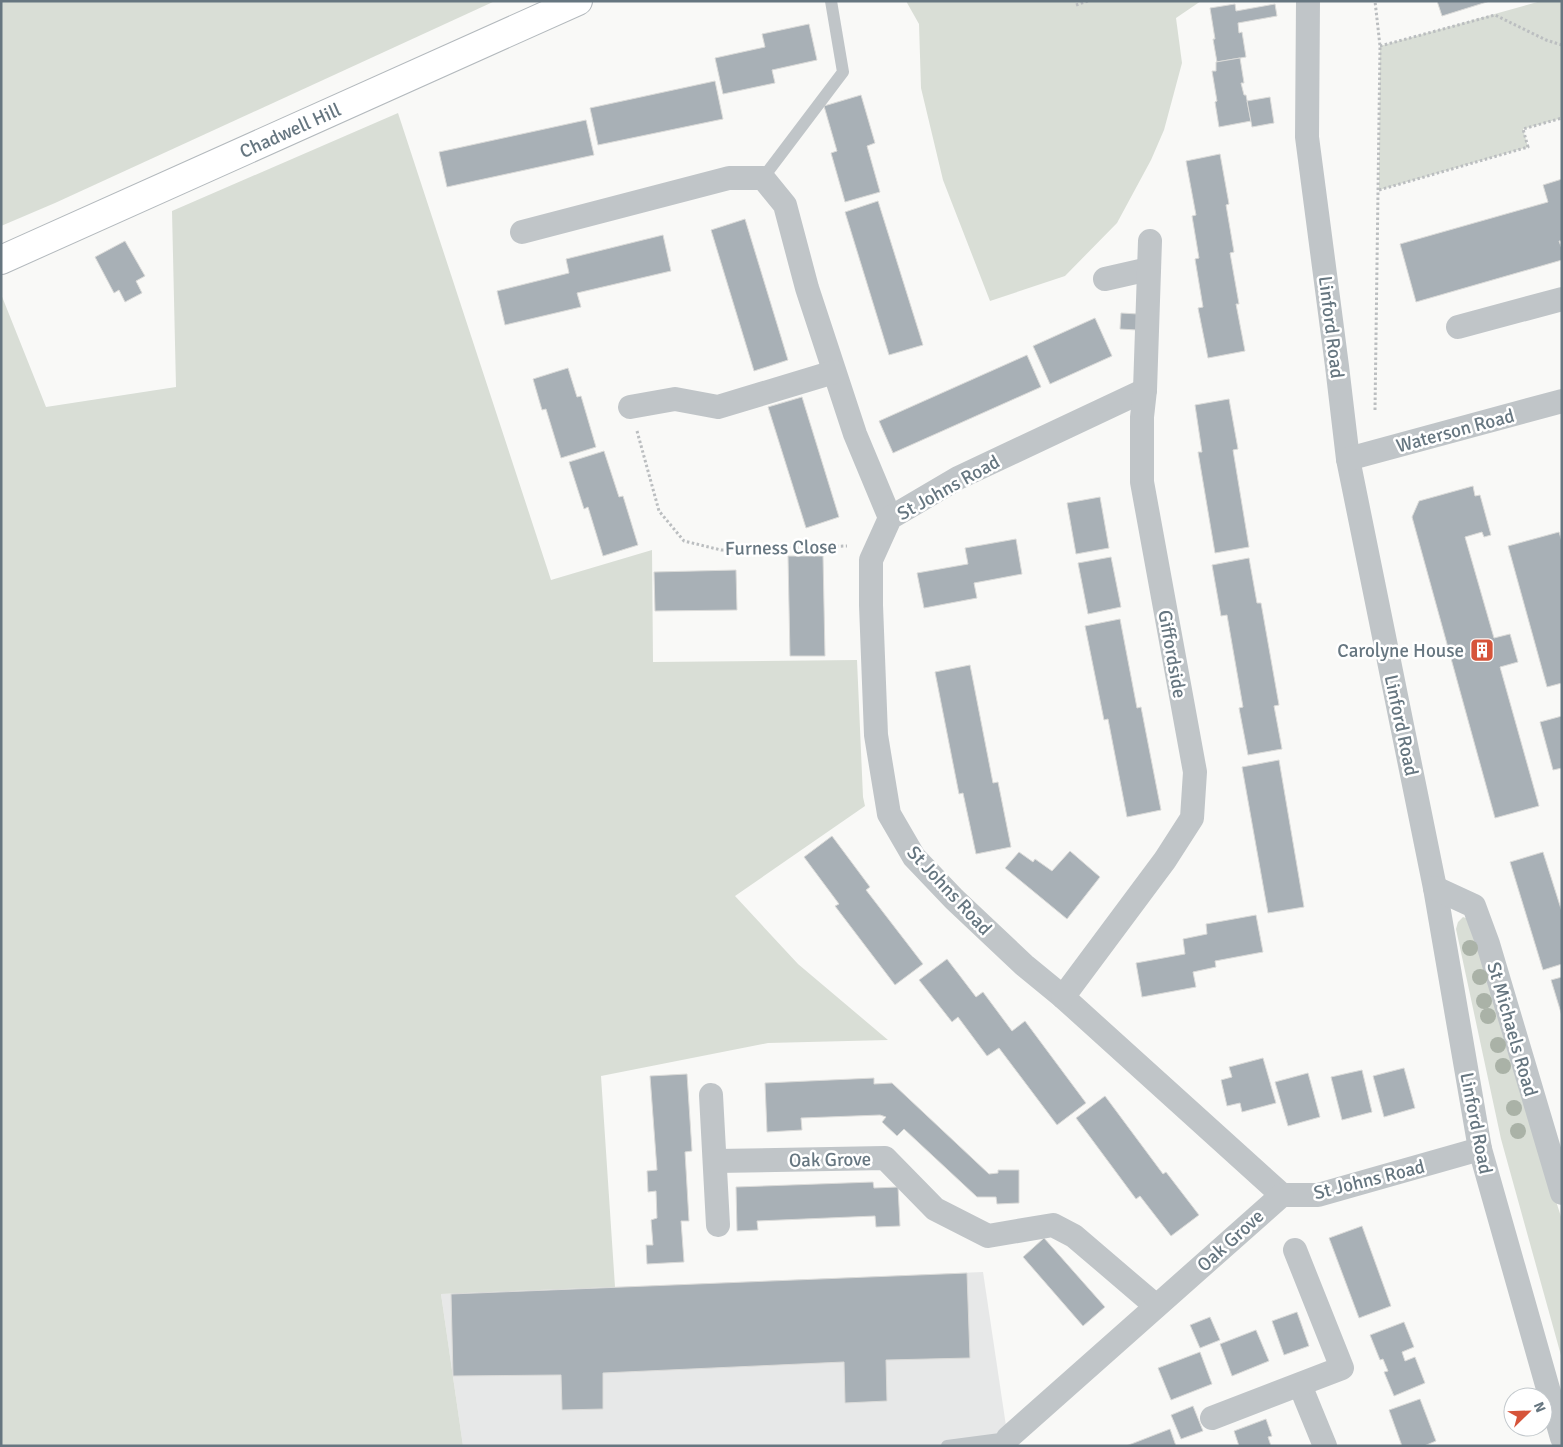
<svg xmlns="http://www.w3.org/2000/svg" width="1563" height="1447" viewBox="0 0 1563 1447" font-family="Signika,sans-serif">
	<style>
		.built { fill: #e7e8e8 }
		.green { fill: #d9ded6 }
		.building { fill: #a8b0b6; stroke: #dbdbd9 }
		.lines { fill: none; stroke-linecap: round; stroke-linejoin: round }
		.secondary-casing { stroke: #b3b9bd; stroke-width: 30 }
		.path { stroke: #bbbec0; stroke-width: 3; stroke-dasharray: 2.5 2.5; stroke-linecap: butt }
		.lane { stroke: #c0c5c8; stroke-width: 12 }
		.street { stroke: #c0c5c8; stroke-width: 24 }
		.secondary { stroke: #fff; stroke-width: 28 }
		.tree { fill: #aab2a7 }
		.labels { text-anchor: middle; stroke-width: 5; stroke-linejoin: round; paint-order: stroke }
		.street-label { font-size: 19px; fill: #667680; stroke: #fff }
		.poi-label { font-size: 19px; fill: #667680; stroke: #fff; text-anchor: end }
	</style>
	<rect width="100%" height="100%" fill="#f9f9f7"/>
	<path class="built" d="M983,1272l26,174h-546l-22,-152z"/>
	<g class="green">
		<path d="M1,1h494l-440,202 -54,23z"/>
		<path d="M906,1h295l-25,17 6,45 -18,67 -13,30 -34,63 -52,53 -75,25 -47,-121 -22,-92 -2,-64z"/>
		<path d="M1541,1h21v117l-39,11 5,18 -149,43 1,-144z"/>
		<path d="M398,113l153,467 101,-30 1,112 204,-2 6,137 2,9 -130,90 63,68 90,76 -120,3 -167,33 14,211 -174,7 22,152h-462v-1152l45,113 130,-20 -4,-176z"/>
		<path d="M1463,917l8,3 50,170 41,130v139l-61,-220 -45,-210 2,-7z"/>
	</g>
	<g class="building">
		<path d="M1437,1h53l-48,15z"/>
		<path d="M1235,4l1,7 39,-7 2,12 -39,7 1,10 3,-1 4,25 -29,5 -4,-23h2l-5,-31z"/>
		<path d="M809,24l8,36 -45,10 3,13 -52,11 -8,-36 50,-11 -3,-13z"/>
		<path d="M1240,58l4,25h-3l3,12h2l5,26 -32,6 -4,-25 2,-1 -5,-30h4v-9z"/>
		<path d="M715,81l8,38 -125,26 -8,-37z"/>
		<path d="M861,95l14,48 -8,3 13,46 -35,10 -14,-49 6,-2 -13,-45z"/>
		<path d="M1270,97l4,26 -22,4 -5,-26z"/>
		<path d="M586,120l8,35 -147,32 -8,-35z"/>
		<path d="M1220,154l9,50 -3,1 8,47 -4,1 9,51h-3l9,47 -37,7 -10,-50 5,-1 -8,-48 4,-1 -7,-42 4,-1 -10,-54z"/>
		<path d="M1562,179v62h-3l3,8v11l-146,42 -16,-58 148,-42 -5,-17z"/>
		<path d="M878,201l45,144 -34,10 -44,-143z"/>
		<path d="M745,219l43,141 -34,11 -43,-141z"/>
		<path d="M663,235l8,36 -94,22 4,14 -76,18 -8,-34 72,-18 -3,-14z"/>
		<path d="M125,241l20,35 -9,5 6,12 -17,9 -6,-12 -5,3 -19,-36z"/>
		<path d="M1121,313l17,1 -1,16 -17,-1z"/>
		<path d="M1095,318l17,38 -62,28 -17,-38z"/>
		<path d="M1027,355l14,32 -148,66 -14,-32z"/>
		<path d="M568,368l9,29 4,-1 15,51 -35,11 -15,-49 -4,1 -9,-31z"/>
		<path d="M802,397l37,120 -33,11 -38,-121z"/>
		<path d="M1229,399l9,50 -5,1 16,97 -34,6 -17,-101h4l-7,-47z"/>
		<path d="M604,451l15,46 4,-1 15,49 -35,11 -15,-49 -4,2 -15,-47z"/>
		<path d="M1473,486l2,10 5,-1 11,40 -7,2 -2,-5 -17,5 29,101 16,-4 8,28 -18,5 39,139 -44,12 -83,-301 7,-16z"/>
		<path d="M1100,497l9,51 -33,6 -9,-51z"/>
		<path d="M1559,532l3,10v141l-15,4 -39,-141z"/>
		<path d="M1016,539l6,35 -48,9 3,15 -53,10 -7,-35 51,-9 -3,-16z"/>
		<path d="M788,556h35l2,100h-35z"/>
		<path d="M1111,557l10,50 -33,7 -10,-51z"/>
		<path d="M1249,558l8,45h4l18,102 -5,1 8,43 -34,6 -9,-47 4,-1 -16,-92 -6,1 -9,-51z"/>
		<path d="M736,570l1,40 -82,1 -1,-39z"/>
		<path d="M1120,619l17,89 4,-1 20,103 -34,7 -19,-98 -4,1 -19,-94z"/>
		<path d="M970,665l23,118 5,-1 13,65 -35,7 -13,-61 -4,1 -24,-122z"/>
		<path d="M1562,716v52l-9,2 -13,-48z"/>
		<path d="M1279,760l25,147 -36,6 -26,-146z"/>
		<path d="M832,836l38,51 -4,3 57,74 -28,21 -60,-79 4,-2 -35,-47z"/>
		<path d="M1070,851l30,26 -33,42 -62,-51 14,-16 14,10 2,-3 17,12z"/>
		<path d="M1543,852l19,60v52l-19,6 -33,-108z"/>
		<path d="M1256,915l7,37 -48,9 1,6 -23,5 3,15 -54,10 -6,-34 49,-9 -2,-15 24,-5 -1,-10z"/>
		<path d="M947,959l29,38 7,-5 29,39 13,-10 61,82 -29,22 -58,-77 -12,8 -29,-39 -6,5 -33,-42z"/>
		<path d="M1562,977v39l-11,-36z"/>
		<path d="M1263,1058l13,45 -34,9 -2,-9 -13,3 -6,-26 11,-3 -3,-10z"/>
		<path d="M1404,1068l11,40 -31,9 -11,-41z"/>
		<path d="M1362,1070l10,42 -30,8 -11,-43z"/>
		<path d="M1308,1073l12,44 -32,9 -13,-44z"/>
		<path d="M687,1074l5,77 -7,1 4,69h-8l3,41 -37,2 -1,-19h7l-2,-25 6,-2 -1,-27 -8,1 -1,-21 10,-1 -7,-94z"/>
		<path d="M874,1078v6l18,-1 97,91 9,-1v-3h21v33l-22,1 -1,-7h-19l-73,-68 -7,7 -15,-14 4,-5 -6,-2 -79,3 1,12 -35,2 -2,-49z"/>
		<path d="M1105,1096l58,78 3,-2 33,43 -28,21 -31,-40 -4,3 -60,-81z"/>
		<path d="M873,1182l1,6 24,-1 2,39 -24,1 -1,-11 -118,5 1,9 -21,1 -1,-44z"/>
		<path d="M1362,1226l29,80 -32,12 -30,-80z"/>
		<path d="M1044,1238l61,69 -22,19 -60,-69z"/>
		<path d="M967,1273l3,85 -84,2 1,41 -42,2 -1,-41 -241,11v36l-41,1 -1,-35 -108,1 -2,-82z"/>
		<path d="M1297,1312l12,34 -25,9 -12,-34z"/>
		<path d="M1210,1317l10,23 -20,8 -10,-23z"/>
		<path d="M1404,1322l10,25 -12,5 3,9 10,-4 10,26 -31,13 -10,-24 4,-1 -5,-12 -3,1 -10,-25z"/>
		<path d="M1256,1330l13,31 -37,15 -12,-32z"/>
		<path d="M1200,1352l12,32 -41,16 -13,-32z"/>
		<path d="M1420,1399l16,42 -12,5h-22l-13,-36z"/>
		<path d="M1193,1406l10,25 -22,8 -10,-24z"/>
		<path d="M1266,1419l6,17 -4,1 3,9h-32l-5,-15z"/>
		<path d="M1170,1429l6,17h-50z"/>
	</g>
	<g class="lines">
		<g class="secondary-casing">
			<path id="secondary" d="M1,260l577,-259"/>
		</g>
		<g class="path">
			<path d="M1076,5l12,-4"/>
			<path d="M1380,46l115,-31 51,25 16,5"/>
			<path d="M1379,190l149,-43 -5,-18 39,-11"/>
			<path d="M1375,410l5,-364 -5,-45"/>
			<path d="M637,431l22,80 25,30 37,9 126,-4"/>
		</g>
		<g class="lane">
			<path d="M763,178l80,-106 -12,-71"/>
			<path d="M947,1446l61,-8"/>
		</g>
		<g class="street">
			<path d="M1308,1l-1,136 30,229 11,93 87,429 45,261 82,289"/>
			<path d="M522,232l207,-54h34l22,27 22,83 48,146 35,84"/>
			<path d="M1105,279l44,-10"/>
			<path d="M1458,327l104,-28"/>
			<path d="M1145,390l-187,88 -68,40 -19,42v45l5,130 13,79 25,43 40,42 70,66 39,32 219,198h36l162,-46"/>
			<path d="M630,407l45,-8 43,8 116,-35"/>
			<path d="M1348,459l214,-58"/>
			<path d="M1435,888l39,18 14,38 74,249"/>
			<path d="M1063,997l102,-137 27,-42 3,-46 -53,-290v-65l3,-27 5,-149"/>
			<path d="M711,1095l7,130"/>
			<path d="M716,1161l169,-3 50,51 53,27 65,-11 21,11 82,70"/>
			<path d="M1300,1385l25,61"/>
			<path d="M1212,1418l130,-50 -47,-118"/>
			<path d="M1008,1438l274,-243"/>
		</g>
		<use href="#secondary" class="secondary"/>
	</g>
	<g class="tree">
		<circle cx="1470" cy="948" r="8"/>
		<circle cx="1480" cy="977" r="8"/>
		<circle cx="1484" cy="1001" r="8"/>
		<circle cx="1488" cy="1016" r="8"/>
		<circle cx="1498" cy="1045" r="8"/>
		<circle cx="1503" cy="1066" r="8"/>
		<circle cx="1514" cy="1108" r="8"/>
		<circle cx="1518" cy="1131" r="8"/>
	</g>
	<defs>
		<g id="building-square" transform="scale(1.25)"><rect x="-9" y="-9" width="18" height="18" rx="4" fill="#d6543a" stroke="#fff"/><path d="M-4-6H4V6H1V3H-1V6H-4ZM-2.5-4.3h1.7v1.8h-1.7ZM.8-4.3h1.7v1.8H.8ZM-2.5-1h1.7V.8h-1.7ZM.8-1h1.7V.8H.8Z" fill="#fff"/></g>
	</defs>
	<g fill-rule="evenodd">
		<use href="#building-square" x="1482" y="650"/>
	</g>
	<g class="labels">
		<g class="street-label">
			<text transform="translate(290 130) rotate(-24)" y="7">Chadwell Hill</text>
			<text transform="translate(1332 327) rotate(83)" y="7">Linford Road</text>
			<text transform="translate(1455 430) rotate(-15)" y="7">Waterson Road</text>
			<text transform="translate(948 487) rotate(-29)" y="7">St Johns Road</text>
			<text transform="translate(781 547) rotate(-1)" y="7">Furness Close</text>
			<text transform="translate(1173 654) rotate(80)" y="7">Giffordside</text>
			<text transform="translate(1402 725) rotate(78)" y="7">Linford Road</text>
			<text transform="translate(950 890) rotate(47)" y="7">St Johns Road</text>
			<text transform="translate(1513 1029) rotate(74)" y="7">St Michaels Road</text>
			<text transform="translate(1477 1123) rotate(79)" y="7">Linford Road</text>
			<text transform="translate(830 1159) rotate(-1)" y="7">Oak Grove</text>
			<text transform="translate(1369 1179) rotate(-14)" y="7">St Johns Road</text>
			<text transform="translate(1230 1240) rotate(-42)" y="7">Oak Grove</text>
		</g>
		<g class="poi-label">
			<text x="1464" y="657">Carolyne House</text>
		</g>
	</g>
	<rect width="1563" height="1447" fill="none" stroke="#667680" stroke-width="5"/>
	<g transform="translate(1528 1412) rotate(67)"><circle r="24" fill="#ffffff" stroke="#c2c8cc"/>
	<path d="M0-4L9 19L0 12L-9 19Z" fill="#d6543a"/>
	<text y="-8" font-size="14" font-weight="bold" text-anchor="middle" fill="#667680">N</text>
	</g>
</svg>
